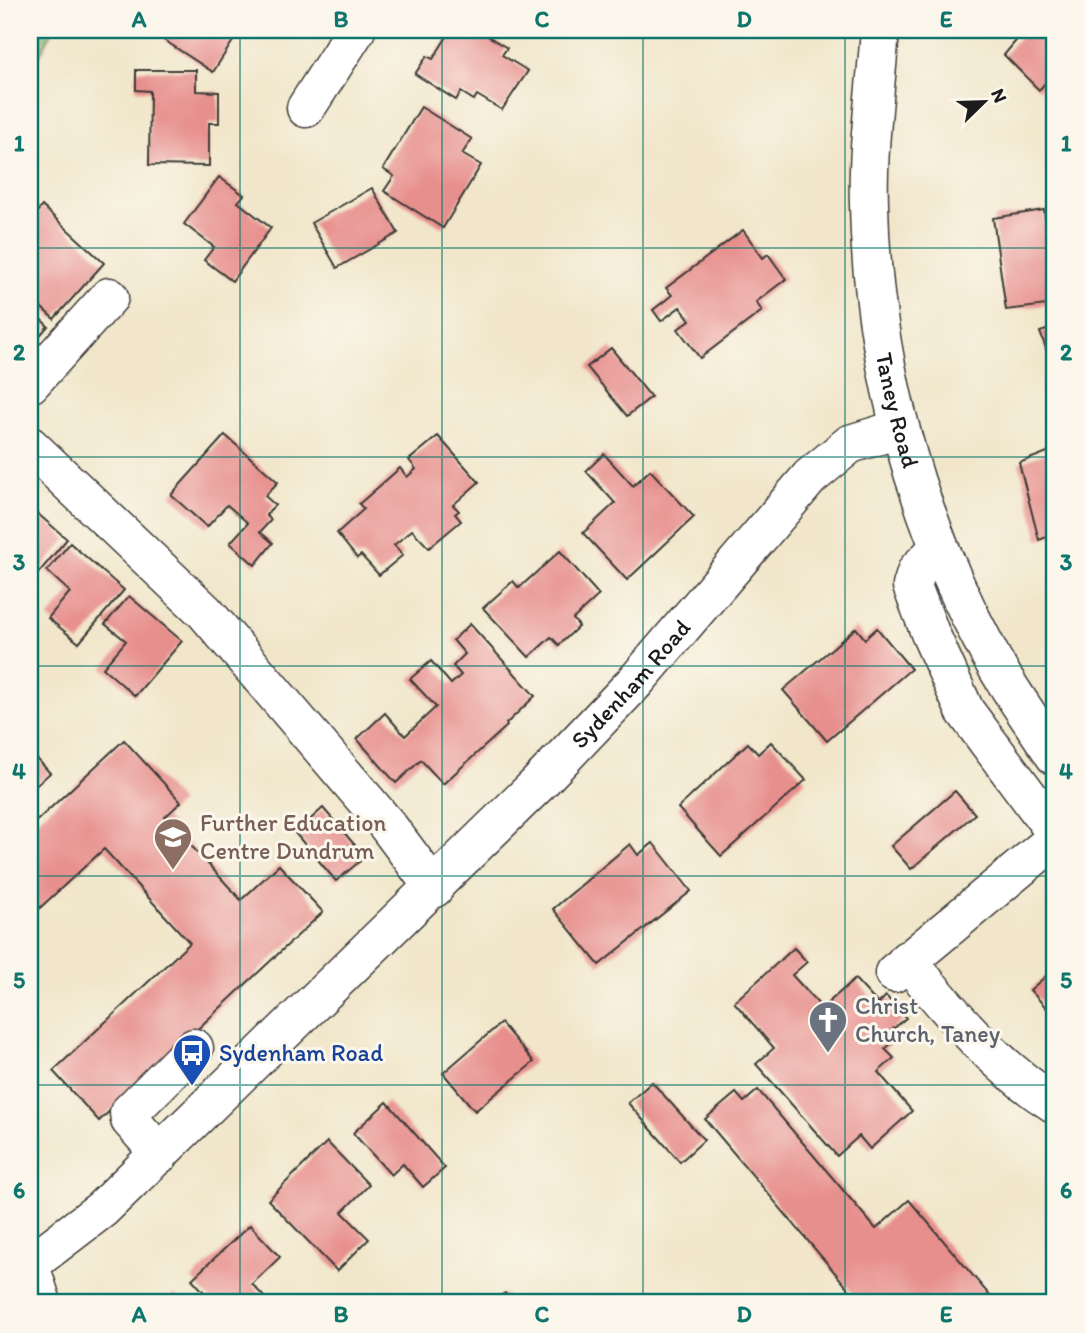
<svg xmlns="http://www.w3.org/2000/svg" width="1085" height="1333" viewBox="0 0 1085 1333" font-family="Itim,sans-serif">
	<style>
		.forest { fill: #8cb86f; stroke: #546a46; stroke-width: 2 }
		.building { fill: #e78f8d }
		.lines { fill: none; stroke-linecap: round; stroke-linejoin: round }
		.minor-casing { stroke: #3c3a36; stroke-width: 41 }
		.major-casing { stroke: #3c3a36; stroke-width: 41 }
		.minor { stroke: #fff; stroke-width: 38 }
		.major { stroke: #fff; stroke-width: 38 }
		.grid { fill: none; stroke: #0f766e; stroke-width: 2; stroke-opacity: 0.55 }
		.labels { text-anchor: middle; stroke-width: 6; stroke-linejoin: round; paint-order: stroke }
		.street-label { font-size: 24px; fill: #1c1c1c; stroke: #fbf7ec }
		.education-label { font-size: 24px; fill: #785e54; stroke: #fbf7ec; text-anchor: start }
		.worship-label { font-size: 24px; fill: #5b616d; stroke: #fbf7ec; text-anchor: start }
		.transit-label { font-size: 24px; fill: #164399; stroke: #fbf7ec; text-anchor: start }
		.neatline { fill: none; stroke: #0f766e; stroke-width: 2.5 }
		.grid-label { font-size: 23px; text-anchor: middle; font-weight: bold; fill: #0f766e }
	</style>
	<rect width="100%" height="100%" fill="#fbf7ec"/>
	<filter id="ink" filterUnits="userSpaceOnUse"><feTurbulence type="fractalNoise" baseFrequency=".0143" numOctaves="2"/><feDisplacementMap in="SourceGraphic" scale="14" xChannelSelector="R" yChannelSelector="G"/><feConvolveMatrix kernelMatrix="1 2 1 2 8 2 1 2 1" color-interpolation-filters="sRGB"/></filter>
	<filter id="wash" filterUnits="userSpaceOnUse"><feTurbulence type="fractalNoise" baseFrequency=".00686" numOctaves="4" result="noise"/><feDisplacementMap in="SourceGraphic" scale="28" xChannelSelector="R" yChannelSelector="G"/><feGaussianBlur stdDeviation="1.57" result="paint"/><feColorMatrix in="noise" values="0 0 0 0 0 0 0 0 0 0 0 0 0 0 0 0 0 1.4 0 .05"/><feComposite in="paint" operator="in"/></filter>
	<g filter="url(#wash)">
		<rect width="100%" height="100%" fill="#f1e6ca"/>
		<path class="forest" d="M37,30h16l-23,43v-30z"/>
		<g id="blocks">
			<g class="building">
				<path d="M171,30h79l-3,4 -7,-4 -27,42 -49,-32z"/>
				<path d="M451,30h27l29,18 -5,7 26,16 -26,39 -25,-15 -3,5 -13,-8 -5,8 -41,-26 12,-18 6,3z"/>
				<path d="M1025,30h30v42l-16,18 -35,-35z"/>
				<path d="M136,70h60v21l23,1v31h-10v43l-60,-1 1,-74 -14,-1z"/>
				<path d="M421,107l51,32 -10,15 19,11 -38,63 -59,-37 10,-15 -11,-7z"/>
				<path d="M219,177l25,18 -6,7 33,26 -39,53 -28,-21 10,-13 -30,-23z"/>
				<path d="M372,188l26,45 -61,35 -26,-45z"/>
				<path d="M42,206l62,57 -50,56 -24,-22v-77z"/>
				<path d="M1044,210l11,94 -49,6 -13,-92z"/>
				<path d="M743,230l20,28 5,-4 18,25 -30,23 6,9 -62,47 -22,-29 12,-9 -10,-13 -19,14 -8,-11 19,-15 -6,-7z"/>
				<path d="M30,309l18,17 -18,21z"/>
				<path d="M1055,327v46l-15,-41z"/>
				<path d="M611,348l40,49 -24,19 -40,-49z"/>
				<path d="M225,435l53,47 -13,14 10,9 -9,10 5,5 -11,12 13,11 -18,22 -25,-22 18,-20 -21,-18 -20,22 -36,-32z"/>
				<path d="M438,436l41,46 -26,23 6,6 -4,3 6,7 -32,27 -17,-18 -18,15 9,10 -24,20 -18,-20 -4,3 -20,-25 27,-24 -5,-5 41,-36 7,9 9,-8 -7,-9z"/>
				<path d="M1055,449v85l-16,6 -20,-77z"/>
				<path d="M604,454l29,32 17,-16 44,47 -67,63 -44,-47 32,-30 -29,-32z"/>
				<path d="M30,507l37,32 -37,44z"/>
				<path d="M70,543l54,47 -45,53 -31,-25 22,-26 -23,-21z"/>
				<path d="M560,551l39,44 -26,24 6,7 -20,19 -8,-8 -22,20 -46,-49 30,-27 6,7z"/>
				<path d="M129,596l53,45 -47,55 -32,-28 23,-27 -21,-17z"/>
				<path d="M470,624l65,72 -29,28 1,2 -64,58 -22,-24 -25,23 -39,-44 28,-26 20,23 31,-29 -26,-28 21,-18 20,23 10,-9 -8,-9 12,-12 -12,-14z"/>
				<path d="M856,628l9,11 12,-11 34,41 -84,72 -44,-51z"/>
				<path d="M124,740l57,62 -16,15 76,83 38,-35 44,47 -224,209 -46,-50 137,-128 -86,-94 -74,68v-90z"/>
				<path d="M771,742l35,38 -85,76 -43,-48 70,-65 10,11z"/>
				<path d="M30,751l20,22 -20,18z"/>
				<path d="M955,791l20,23 -64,55 -20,-23z"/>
				<path d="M323,808l42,49 -29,24 -41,-48z"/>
				<path d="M653,843l38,48 -92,74 -46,-56 77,-65 8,11z"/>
				<path d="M794,948l13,14 -15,13 30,33 33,-29 23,25 8,-8 20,22 -15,13 6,8 -12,10 9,9 -16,14 34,39 -42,38 -11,-13 -22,20 -81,-92 18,-16 -40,-46z"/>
				<path d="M1055,968v41l-4,4 -21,-23z"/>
				<path d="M501,1023l33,39 -59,49 -32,-38z"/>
				<path d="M652,1082l52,58 -24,22 -52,-59z"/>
				<path d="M758,1090l118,139 33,-29 87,103h-142l4,-3 -153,-181 31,-26 8,9z"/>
				<path d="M387,1102l58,66 -22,19 -20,-23 -12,11 -38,-42z"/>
				<path d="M327,1142l42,43 -27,27 27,27 -32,32 -69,-71z"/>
				<path d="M250,1225l30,32 -28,27 13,14 -5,5h-46l-22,-24z"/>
				<path d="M505,1293l7,10h-22z"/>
				<path d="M175,1294l7,9h-19z"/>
			</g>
		</g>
	</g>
	<g filter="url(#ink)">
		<use href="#blocks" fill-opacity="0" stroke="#3c3a36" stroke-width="2"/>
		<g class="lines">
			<g class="minor-casing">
				<g id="minor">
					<path d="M306,108l50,-78"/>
					<path d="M30,384l79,-87"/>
					<path d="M30,446l175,166 182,213 47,63"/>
					<path d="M939,548l-22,22 -5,16 18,47 35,78 90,121"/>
					<path d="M907,960c44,53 89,107 148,144"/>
					<path d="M894,973l161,-134"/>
					<path d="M160,1154l-30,-34 -1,-7 65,-65"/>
					<path id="s1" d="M30,1264l72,-55 435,-424 99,-104 174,-204 40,-33 49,-15"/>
					<path d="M30,1265l12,38"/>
				</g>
			</g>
			<g class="major-casing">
				<g id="major">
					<path id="s2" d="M880,30c-4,58 -13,117 -11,175 3,156 46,311 120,448 19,36 44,69 66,103"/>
				</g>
			</g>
			<use href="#minor" class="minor"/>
			<use href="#major" class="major"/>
		</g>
	</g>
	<path class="grid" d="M240,30v1273M442,30v1273M643,30v1273M845,30v1273M30,248h1025M30,457h1025M30,666h1025M30,876h1025M30,1085h1025"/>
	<defs>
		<g id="university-pin" transform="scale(2.0125)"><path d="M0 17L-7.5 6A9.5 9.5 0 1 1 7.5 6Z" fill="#8d6e63" stroke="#fbf7ec"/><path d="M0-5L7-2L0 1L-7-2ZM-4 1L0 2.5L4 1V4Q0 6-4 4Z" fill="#fff"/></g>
		<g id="church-pin" transform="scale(2.0125)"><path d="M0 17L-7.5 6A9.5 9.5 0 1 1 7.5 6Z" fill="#6b7280" stroke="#fbf7ec"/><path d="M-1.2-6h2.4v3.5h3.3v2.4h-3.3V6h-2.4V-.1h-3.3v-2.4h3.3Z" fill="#fff"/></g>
		<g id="bus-pin" transform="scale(2.0125)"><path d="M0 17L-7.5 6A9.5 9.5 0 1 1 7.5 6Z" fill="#1a4fb4" stroke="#fbf7ec"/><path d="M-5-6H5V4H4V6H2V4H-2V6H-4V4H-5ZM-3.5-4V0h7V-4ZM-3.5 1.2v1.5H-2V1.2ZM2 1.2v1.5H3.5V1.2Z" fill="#fff"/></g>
	</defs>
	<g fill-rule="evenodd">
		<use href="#university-pin" x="173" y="837"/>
		<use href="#church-pin" x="828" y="1020"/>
		<use href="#bus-pin" x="192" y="1053"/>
	</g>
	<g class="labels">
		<g class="street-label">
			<text dy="8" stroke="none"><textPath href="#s2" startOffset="383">Taney Road</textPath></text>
			<text dy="8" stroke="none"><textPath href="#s1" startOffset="836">Sydenham Road</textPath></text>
		</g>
		<g class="education-label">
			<text x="200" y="831">Further Education<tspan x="200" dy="28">Centre Dundrum</tspan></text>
		</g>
		<g class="worship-label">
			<text x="855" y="1014">Christ<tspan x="855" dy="28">Church, Taney</tspan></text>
		</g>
		<g class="transit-label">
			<text x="219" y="1061">Sydenham Road</text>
		</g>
	</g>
	<rect width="1085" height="1333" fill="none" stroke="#fbf7ec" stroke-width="77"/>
	<g transform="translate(984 102) rotate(67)" stroke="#fbf7ec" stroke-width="5" paint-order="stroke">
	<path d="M0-5L12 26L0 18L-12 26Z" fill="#1c1c1c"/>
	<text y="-10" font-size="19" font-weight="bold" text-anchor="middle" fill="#1c1c1c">N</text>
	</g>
	<rect x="38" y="38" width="1008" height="1256" class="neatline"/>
	<g class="grid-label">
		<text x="139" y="27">A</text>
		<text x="341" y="27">B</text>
		<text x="542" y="27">C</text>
		<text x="744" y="27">D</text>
		<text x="946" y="27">E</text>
		<text x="19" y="151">1</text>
		<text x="1066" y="151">1</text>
		<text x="19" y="360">2</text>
		<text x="1066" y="360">2</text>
		<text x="19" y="570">3</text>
		<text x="1066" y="570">3</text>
		<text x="19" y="779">4</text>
		<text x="1066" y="779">4</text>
		<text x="19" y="988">5</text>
		<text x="1066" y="988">5</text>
		<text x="19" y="1198">6</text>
		<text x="1066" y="1198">6</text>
		<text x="139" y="1322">A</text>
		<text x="341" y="1322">B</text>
		<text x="542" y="1322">C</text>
		<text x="744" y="1322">D</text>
		<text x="946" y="1322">E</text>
	</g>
</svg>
